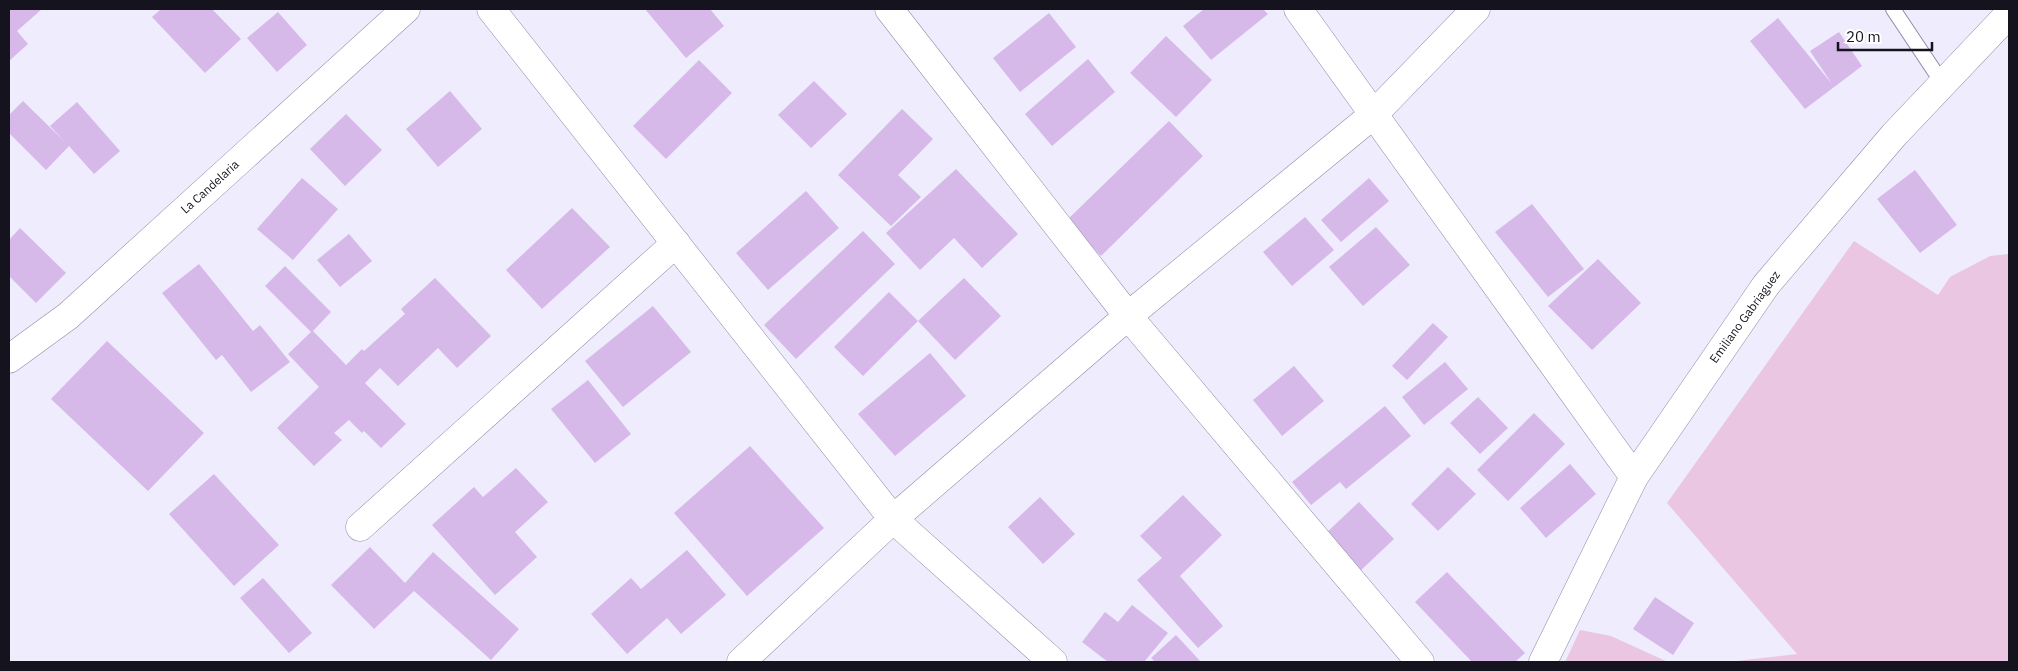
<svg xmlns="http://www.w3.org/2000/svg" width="2018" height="671" viewBox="0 0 2018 671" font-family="'IBM Plex Sans',sans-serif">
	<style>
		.green { fill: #eac6e3 }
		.building { fill: #d7b9e9 }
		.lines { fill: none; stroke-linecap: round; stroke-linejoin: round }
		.service-casing { stroke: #908ba6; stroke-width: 16 }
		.minor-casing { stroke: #908ba6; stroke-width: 29 }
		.secondary-casing { stroke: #908ba6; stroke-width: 29 }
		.service { stroke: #fff; stroke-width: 14 }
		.minor { stroke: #fff; stroke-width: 28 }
		.secondary { stroke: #fff; stroke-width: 28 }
		.labels { text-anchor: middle; stroke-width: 4.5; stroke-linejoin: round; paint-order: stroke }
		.street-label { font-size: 12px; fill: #15131d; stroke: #fff }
	</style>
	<rect width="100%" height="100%" fill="#efecfe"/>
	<g class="green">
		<path d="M1854,241l84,54 12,-18 40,-21 19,-2v408h-282l70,-8 -130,-151z"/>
		<path d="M1580,630l31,6 57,26h-103z"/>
	</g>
	<g class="building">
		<path d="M9,9h33l-25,22 11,13 -19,17z"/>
		<path d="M161,9h51l29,30 -36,34 -53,-56z"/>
		<path d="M645,9h65l14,17 -38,32z"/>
		<path d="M1204,9h59l5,5 -57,46 -28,-34z"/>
		<path d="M278,12l29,33 -30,27 -30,-34z"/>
		<path d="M1049,13l27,34 -56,45 -27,-34z"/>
		<path d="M1778,18l54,66 -22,-33 29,-19 23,34 -57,43 -55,-68z"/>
		<path d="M1166,36l46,44 -36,37 -46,-44z"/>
		<path d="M1088,59l27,33 -63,54 -27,-32z"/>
		<path d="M699,60l33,33 -66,66 -33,-33z"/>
		<path d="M814,81l33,33 -36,34 -33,-33z"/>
		<path d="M450,91l32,38 -44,38 -32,-38z"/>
		<path d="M23,101l42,41 -15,-16 27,-24 43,49 -26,23 -25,-28 -23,24 -37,-37v-18z"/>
		<path d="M902,109l31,30 -35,36 23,22 -30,29 -53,-51z"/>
		<path d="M346,114l36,36 -37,36 -35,-37z"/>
		<path d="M1169,121l34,35 -102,100 -35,-35z"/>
		<path d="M956,169l62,65 -36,34 -28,-30 -34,32 -34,-37z"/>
		<path d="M1915,170l42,55 -37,28 -43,-54z"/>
		<path d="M302,178l36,31 -45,51 -36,-31z"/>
		<path d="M1369,178l20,23 -48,41 -20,-22z"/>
		<path d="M806,191l33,37 -71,62 -32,-37z"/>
		<path d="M1532,204l52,65 -36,28 -53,-65z"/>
		<path d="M572,208l38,39 -68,62 -36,-39z"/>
		<path d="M1305,217l29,33 -42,36 -29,-34z"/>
		<path d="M1376,227l34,38 -47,41 -34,-39z"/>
		<path d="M20,228l46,45 -30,30 -27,-27v-36z"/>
		<path d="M863,231l32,33 -99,95 -32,-34z"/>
		<path d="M349,234l23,27 -32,26 -23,-27z"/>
		<path d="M1598,259l43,44 -49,47 -44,-44z"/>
		<path d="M199,264l54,67 7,-6 30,37 -39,30 -29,-37 -6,5 -54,-67z"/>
		<path d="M285,266l46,46 -18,19 33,34 16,-16 2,2 41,-37 -4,-5 34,-31 56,58 -34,32 -19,-20 -40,38 -18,-18 -15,15 41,41 -25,24 -17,-17 -2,2 -13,-13 -15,13 8,7 -28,26 -37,-38 42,-41 -31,-33 23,-22 -46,-46z"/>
		<path d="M964,278l37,38 -46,44 -37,-39z"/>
		<path d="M889,292l29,29 -55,55 -29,-29z"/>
		<path d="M653,306l38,46 -68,55 -38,-46z"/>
		<path d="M1433,323l15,14 -41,43 -15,-14z"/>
		<path d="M107,341l97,92 -56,58 -97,-92z"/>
		<path d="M930,353l36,43 -71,60 -37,-42z"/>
		<path d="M1445,362l23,27 -44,36 -22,-28z"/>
		<path d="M1294,366l30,35 -42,35 -29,-36z"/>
		<path d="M588,380l43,54 -36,29 -44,-54z"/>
		<path d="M1478,397l30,31 -28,26 -30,-31z"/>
		<path d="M1385,406l26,30 -65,53 -6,-7 -29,23 -19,-23z"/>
		<path d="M1534,413l31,31 -57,57 -31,-31z"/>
		<path d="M750,446l74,82 -77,68 -73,-83z"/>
		<path d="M1570,464l26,30 -50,44 -26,-30z"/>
		<path d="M1448,467l28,27 -38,37 -27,-27z"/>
		<path d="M516,468l32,34 -33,30 22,25 -42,38 -63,-70 42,-38 9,10z"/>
		<path d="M214,474l65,71 -45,41 -65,-72z"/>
		<path d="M1183,495l39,40 -42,41 43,50 -25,22 -61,-68 25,-22 -22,-22z"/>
		<path d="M1040,497l35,37 -32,30 -35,-37z"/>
		<path d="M1359,502l35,37 -35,33 -35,-37z"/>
		<path d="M370,547l35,36 28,-31 86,77 -28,31 -77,-69 -40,38 -43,-44z"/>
		<path d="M687,550l39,45 -45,39 -14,-16 -40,36 -36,-40 40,-36 10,11z"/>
		<path d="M1447,572l78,81 -10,9h-43l-57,-60z"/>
		<path d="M263,578l49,55 -23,20 -49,-55z"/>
		<path d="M1655,597l39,26 -21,32 -40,-26z"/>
		<path d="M1132,605l36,28 -24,29h-36l-26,-20 23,-30 13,10z"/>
		<path d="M1176,635l25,27h-46l-4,-4z"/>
	</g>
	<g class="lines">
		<g class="service-casing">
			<path id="service" d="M1893,9l50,75"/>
		</g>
		<g class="minor-casing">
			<g id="minor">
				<path d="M491,9l402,510 160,143"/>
				<path d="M889,9l239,307 292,346"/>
				<path d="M1298,9l336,468"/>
				<path d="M9,359l59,-43 338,-307"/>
				<path d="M360,527l316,-284"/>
				<path d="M741,662l152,-143 235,-203 245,-201 103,-106"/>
			</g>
		</g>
		<g class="secondary-casing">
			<path id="secondary" d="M1543,662l91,-185 132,-192 128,-150 115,-121"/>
		</g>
		<use href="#service" class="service"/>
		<use href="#minor" class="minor"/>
		<use href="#secondary" class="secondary"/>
	</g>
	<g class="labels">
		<g class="street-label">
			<text transform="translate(210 187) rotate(-42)" y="4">La Candelaria</text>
			<text transform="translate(1745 317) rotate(-54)" y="4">Emiliano Gabriaguez</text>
		</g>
	</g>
	<rect width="2018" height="671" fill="none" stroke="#15131d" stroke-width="20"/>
	<path d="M1838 42v8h94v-8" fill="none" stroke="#15131d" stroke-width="2.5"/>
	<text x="1846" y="42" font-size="15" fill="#15131d" stroke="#ffffff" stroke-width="4" paint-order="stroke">20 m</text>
</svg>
